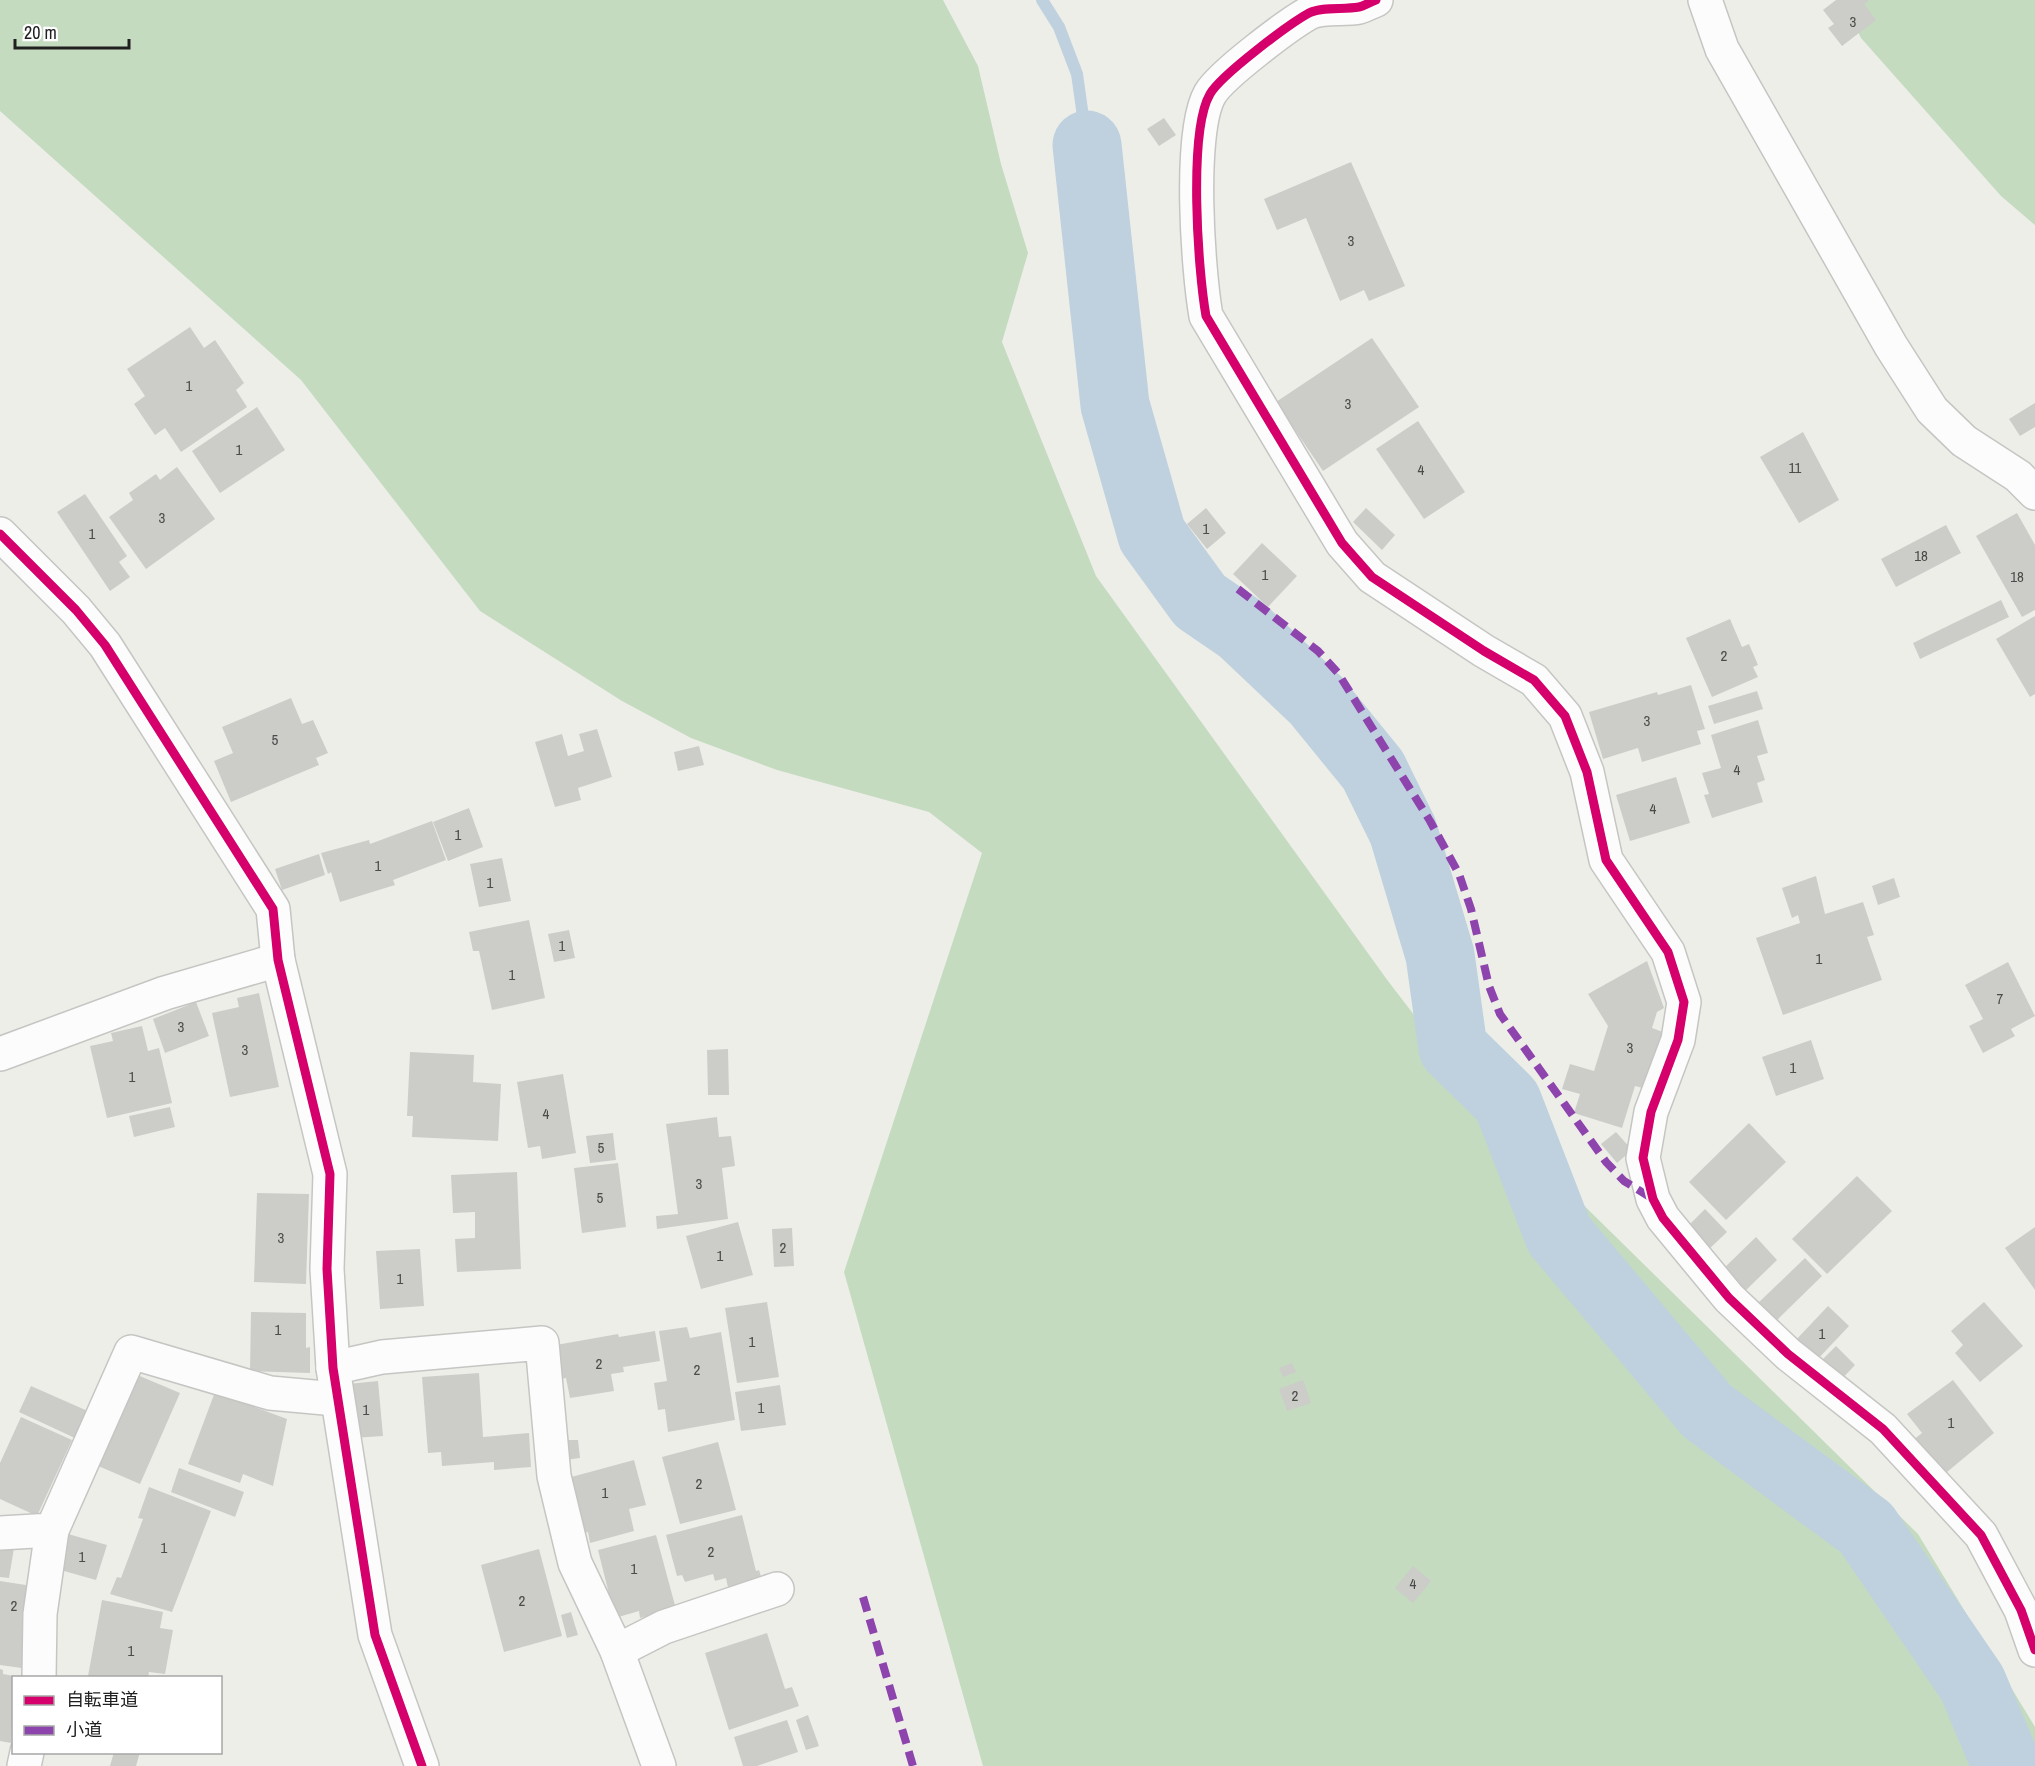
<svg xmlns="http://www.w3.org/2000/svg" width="2035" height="1766" viewBox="0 0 2035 1766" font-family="'Archivo Narrow','Noto Sans JP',sans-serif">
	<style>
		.forest { fill: #c4dbc0 }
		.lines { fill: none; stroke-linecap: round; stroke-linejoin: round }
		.stream { stroke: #bfd1de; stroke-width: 12 }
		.river { stroke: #bfd1de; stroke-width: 69 }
		.building { fill: #ccccc9 }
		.minor-casing { stroke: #c5c5c3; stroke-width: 36 }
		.minor { stroke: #fcfcfc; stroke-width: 33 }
		.quiet { stroke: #8e44ad; stroke-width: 8; stroke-dasharray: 15 8; stroke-linecap: butt }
		.cycleway-casing { stroke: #fff; stroke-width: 13 }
		.cycleway { stroke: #d6006c; stroke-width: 9 }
		.labels { text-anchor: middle; stroke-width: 5; stroke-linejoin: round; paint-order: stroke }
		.number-label { font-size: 15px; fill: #4b4b4a }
	</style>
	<rect width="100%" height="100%" fill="#eeeee9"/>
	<g class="forest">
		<path d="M0,0h943l35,66 23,98 27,89 -26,89 94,234 292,405 100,130 430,423 117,193v39h-1052l-139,-494 138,-419 -53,-41 -152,-42 -86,-32 -69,-37 -142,-90 -179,-231 -301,-269z"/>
		<path d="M1842,0h193v225l-34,-29 -140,-158z"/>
	</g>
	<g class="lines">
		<path class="stream" d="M1042,0l17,27 18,47 10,71"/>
		<path class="river" d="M1087,145l28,260 37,130 48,66 41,28 75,71 57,70 30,61 37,124 13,93 54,53 52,134 148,176 159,117 106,155 35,83"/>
	</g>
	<g class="building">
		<path d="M1836,0h33l-5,4 12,16 -34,26 -14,-18 6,-4 -11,-14z"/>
		<path d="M1164,118l12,17 -17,11 -12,-17z"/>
		<path d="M1351,162l54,124 -36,15 -5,-11 -24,11 -34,-83 -29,12 -13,-31z"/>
		<path d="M190,327l14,21 11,-8 29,43 -8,7 11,17 -66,45 -16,-24 -10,7 -21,-31 11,-8 -18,-27z"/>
		<path d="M1372,338l47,69 -96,64 -47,-69z"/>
		<path d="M2035,403v24l-15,9 -11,-17z"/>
		<path d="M257,407l28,43 -65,43 -28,-42z"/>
		<path d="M1418,421l47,71 -41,27 -48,-70z"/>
		<path d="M1803,432l36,68 -40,23 -39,-66z"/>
		<path d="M177,467l38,52 -69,50 -37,-52 24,-17 -4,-7 27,-19 4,6z"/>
		<path d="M85,494l42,62 -8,6 11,15 -20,14 -53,-79z"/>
		<path d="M1206,508l20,25 -19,16 -20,-25z"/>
		<path d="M1366,508l29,27 -13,15 -29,-28z"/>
		<path d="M2017,513l18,32v65l-13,7 -46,-81z"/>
		<path d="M1946,525l15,28 -65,34 -15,-28z"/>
		<path d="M1262,543l35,33 -29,31 -35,-33z"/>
		<path d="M2001,600l8,17 -89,42 -7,-16z"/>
		<path d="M2035,616v78l-5,3 -34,-58z"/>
		<path d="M1730,619l12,28 7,-3 9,21 -5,2 5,10 -46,20 -26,-59z"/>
		<path d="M1691,685l14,44 -8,2 4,13 -59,18 -4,-14 -35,11 -14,-47 68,-20 1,3z"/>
		<path d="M1757,691l6,18 -49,15 -6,-18z"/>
		<path d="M291,698l11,26 11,-4 15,33 -12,5 3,7 -88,37 -17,-41 19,-8 -11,-26z"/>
		<path d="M1758,720l10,33 -11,3 8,24 -8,3 6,19 -51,16 -8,-23 5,-1 -7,-21 19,-5 -10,-33z"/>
		<path d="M597,729l15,48 -34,11 3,12 -26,7 -20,-65 27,-8 6,22 16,-5 -5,-17z"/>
		<path d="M699,746l5,19 -26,6 -4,-19z"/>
		<path d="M1676,777l14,46 -60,18 -14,-46z"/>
		<path d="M469,808l14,39 -35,14 -15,-39z"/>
		<path d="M432,821l14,39 -53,20 2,5 -55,17 -9,-30 -3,2 -7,-21 48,-13 1,4z"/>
		<path d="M319,854l6,21 -43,15 -7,-21z"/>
		<path d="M502,858l9,43 -32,6 -9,-43z"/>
		<path d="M1816,876l9,38 38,-12 11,33 -7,2 15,43 -99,35 -27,-77 44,-15 -2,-8 -6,3 -10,-30z"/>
		<path d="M1894,878l6,19 -22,8 -6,-19z"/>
		<path d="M529,920l16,78 -53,12 -13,-59h-6l-4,-19z"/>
		<path d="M569,930l6,28 -21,4 -6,-28z"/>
		<path d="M1647,961l17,47 -7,4 -5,16 11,4 -17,57 -11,-3 -13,42 -48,-15 6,-19 -18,-5 8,-25 24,7 14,-45 -20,-32z"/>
		<path d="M2008,962l27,54 -24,13 4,7 -32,17 -14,-27 14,-7 -18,-34z"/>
		<path d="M259,993l20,94 -49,10 -18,-84 27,-6 -2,-9z"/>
		<path d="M196,1002l13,34 -44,17 -12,-34z"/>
		<path d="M142,1026l6,25 11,-3 13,55 -65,15 -17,-72 23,-5 -2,-8z"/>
		<path d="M1811,1040l13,39 -48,17 -14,-39z"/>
		<path d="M728,1049l1,46h-21l-1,-45z"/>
		<path d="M410,1052l64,3 -1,27 28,2 -3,57 -86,-4 1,-21h-6z"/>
		<path d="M563,1074l13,79 -34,6 -2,-13 -12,2 -11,-66z"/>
		<path d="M170,1107l5,20 -41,10 -5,-21z"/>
		<path d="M717,1117l2,20 12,-1 4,30 -13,2 6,51 -71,10 -1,-13 22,-2 -12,-90z"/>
		<path d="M1749,1123l37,39 -60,58 -37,-38z"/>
		<path d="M1616,1132l16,18 -15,13 -16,-19z"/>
		<path d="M613,1133l3,27 -26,3 -4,-27z"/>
		<path d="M618,1163l8,64 -44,6 -8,-65z"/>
		<path d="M517,1172l4,97 -64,3 -2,-33 20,-1v-26l-22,1 -2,-38z"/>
		<path d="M1857,1176l35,35 -65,63 -35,-35z"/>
		<path d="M257,1193l52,1 -3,90 -52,-2z"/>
		<path d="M1705,1209l22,23 -21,20 -21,-23z"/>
		<path d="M738,1222l15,53 -52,14 -15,-53z"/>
		<path d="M2035,1227v63l-30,-42z"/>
		<path d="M792,1228l2,38 -20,1 -2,-38z"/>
		<path d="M1756,1237l21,23 -34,33 -22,-22z"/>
		<path d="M420,1249l4,57 -44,3 -4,-58z"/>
		<path d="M1805,1258l17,18 -48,47 -18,-18z"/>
		<path d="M767,1302l12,75 -42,6 -12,-75z"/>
		<path d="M1984,1302l39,44 -43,36 -25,-29 8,-8 -12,-14z"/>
		<path d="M1828,1306l21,20 -34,36 -21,-20z"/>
		<path d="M251,1312l55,1v35l4,-1v26l-60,-2z"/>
		<path d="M687,1327l3,11 31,-6 14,88 -67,12 -3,-23 -7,1 -4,-27 13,-2 -8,-50z"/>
		<path d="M655,1331l5,30 -37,6 1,5 -13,2 3,17 -44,7 -4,-20 -11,2 1,-35 62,-11 1,3z"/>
		<path d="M1836,1346l19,19 -16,17 -20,-19z"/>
		<path d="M1292,1363l4,9 -13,5 -4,-9z"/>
		<path d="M479,1373l4,64 46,-4 2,34 -37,3v-8l-52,4 -1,-14 -13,1 -6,-76z"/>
		<path d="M135,1374l45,19 -40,91 -44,-19z"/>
		<path d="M1303,1380l8,23 -24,8 -8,-22z"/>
		<path d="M1953,1380l41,53 -53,44 -28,-37 9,-7 -15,-19z"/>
		<path d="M378,1381l5,55 -30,2 -5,-54z"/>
		<path d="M780,1385l6,40 -45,6 -6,-39z"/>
		<path d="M31,1386l59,26 -13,27 -58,-27z"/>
		<path d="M215,1392l72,27 -14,67 -30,-12 -3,9 -52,-19z"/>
		<path d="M21,1417l51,23 -35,76 -37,-17v-36z"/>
		<path d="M563,1440h15l2,18 -15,2z"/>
		<path d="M718,1442l18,68 -56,14 -18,-67z"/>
		<path d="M634,1460l12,45 -17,4 5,22 -44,12 -2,-11 -10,3 -14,-56z"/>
		<path d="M179,1468l65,24 -9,25 -64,-25z"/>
		<path d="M149,1487l62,24 -39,101 -62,-18 7,-17 4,1 22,-59 -5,-1z"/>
		<path d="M742,1515l14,56 3,-1 4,13 -34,9 -3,-14 -11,3 -2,-7 -28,8 -3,-7 -5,1 -11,-41z"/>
		<path d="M68,1534l39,11 -11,35 -39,-11z"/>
		<path d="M656,1535l20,74 -36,9 -1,-7 -24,7 -17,-68z"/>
		<path d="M0,1546l14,2 -5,30 -9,-1z"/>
		<path d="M539,1549l23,87 -58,16 -23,-87z"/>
		<path d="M1413,1566l18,15 -18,22 -18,-15z"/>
		<path d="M0,1581l32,5 -3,83 -29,-4z"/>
		<path d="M102,1600l61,12 -3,16 13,2 -8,44 -16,-2 -1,6 -60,-2z"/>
		<path d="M571,1612l7,23 -11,3 -6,-23z"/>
		<path d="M767,1633l18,56 7,-2 7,19 -70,24 -24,-77z"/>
		<path d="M0,1669l3,1v4l11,2 -3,67 -11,-2z"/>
		<path d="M808,1715l11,31 -13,4 -10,-30z"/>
		<path d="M787,1720l11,32 -41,14h-14l-9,-29z"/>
		<path d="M114,1752h26l-4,14h-26z"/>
	</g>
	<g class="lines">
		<g class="minor-casing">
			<g id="minor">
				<path d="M1376,0c-6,2 -12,6 -17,7 -15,3 -37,-1 -50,6 -20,11 -88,62 -99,81 -22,38 -12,177 -4,222l136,227 30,34 112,74 50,29 31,36 22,56 19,88 62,92 16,50 -6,38 -27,72 -8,46 10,41 10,19 66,80 59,56 95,75 98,106 40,75 14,40"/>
				<path d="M1705,0l17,49 169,297 41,64 32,31 54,35 17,17"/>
				<path d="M0,534l76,76 29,35 168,264 5,51 52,214 -3,95 6,99 42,267 47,131"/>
				<path d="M0,1054l165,-61 113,-33"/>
				<path d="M333,1368l49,-11 160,-14 12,133 21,87 42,88 42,115"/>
				<path d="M0,1533l52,-3 79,-178 139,41 66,6"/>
				<path d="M617,1651l47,-24 113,-38"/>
				<path d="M39,1678l1,-64 12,-84"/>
				<path d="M24,1766l3,-14"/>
			</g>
		</g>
		<use href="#minor" class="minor"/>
		<g class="quiet">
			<path d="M1238,589l80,62 20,22 92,148 29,53 12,35 18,77 11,28 106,148 18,19 29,18"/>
			<path d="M863,1597l50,169"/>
		</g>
		<g class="cycleway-casing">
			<g id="cycleway">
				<path d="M1376,0c-6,2 -12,6 -17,7 -15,3 -37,-1 -50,6 -20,11 -88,62 -99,81 -22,38 -12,177 -4,222l136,227 30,34 112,74 50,29 31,36 22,56 19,88 62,92 16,50 -6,38 -27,72 -8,46 10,41 10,19 66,80 59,56 95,75 98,106 40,75 14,40"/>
				<path d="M0,534l76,76 29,35 168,264 5,51 52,214 -3,95 6,99 42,267 47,131"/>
			</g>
		</g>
		<use href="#cycleway" class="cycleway"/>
	</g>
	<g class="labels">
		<g class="number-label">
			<text x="1853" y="27">3</text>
			<text x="1351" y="246">3</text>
			<text x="189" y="391">1</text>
			<text x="1348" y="409">3</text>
			<text x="239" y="455">1</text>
			<text x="1795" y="473">11</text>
			<text x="1421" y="475">4</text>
			<text x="162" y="523">3</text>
			<text x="1206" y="534">1</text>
			<text x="92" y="539">1</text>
			<text x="1921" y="561">18</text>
			<text x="1265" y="580">1</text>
			<text x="2017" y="582">18</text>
			<text x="1724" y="661">2</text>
			<text x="1647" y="726">3</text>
			<text x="275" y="745">5</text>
			<text x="1737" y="775">4</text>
			<text x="1653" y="814">4</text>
			<text x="458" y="840">1</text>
			<text x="378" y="871">1</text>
			<text x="490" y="888">1</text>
			<text x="562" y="951">1</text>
			<text x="1819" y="964">1</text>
			<text x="512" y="980">1</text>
			<text x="2000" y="1004">7</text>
			<text x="181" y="1032">3</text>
			<text x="1630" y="1053">3</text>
			<text x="245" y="1055">3</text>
			<text x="1793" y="1073">1</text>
			<text x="132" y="1082">1</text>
			<text x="546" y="1119">4</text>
			<text x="601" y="1153">5</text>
			<text x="699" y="1189">3</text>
			<text x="600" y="1203">5</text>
			<text x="281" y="1243">3</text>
			<text x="783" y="1253">2</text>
			<text x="720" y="1261">1</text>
			<text x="400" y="1284">1</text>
			<text x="278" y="1335">1</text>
			<text x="1822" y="1339">1</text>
			<text x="752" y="1347">1</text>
			<text x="599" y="1369">2</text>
			<text x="697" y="1375">2</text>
			<text x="1295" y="1401">2</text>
			<text x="761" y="1413">1</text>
			<text x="366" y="1415">1</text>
			<text x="1951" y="1428">1</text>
			<text x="699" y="1489">2</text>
			<text x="605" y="1498">1</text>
			<text x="164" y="1553">1</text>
			<text x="711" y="1557">2</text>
			<text x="82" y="1562">1</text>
			<text x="634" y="1574">1</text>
			<text x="1413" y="1589">4</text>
			<text x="522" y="1606">2</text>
			<text x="14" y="1611">2</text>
			<text x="131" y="1656">1</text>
		</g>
	</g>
	<rect x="12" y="1676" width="210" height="78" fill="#ffffff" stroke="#a6a6a6" stroke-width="1.5"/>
	<rect x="24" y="1696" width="30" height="9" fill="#d6006c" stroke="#a6a6a6" stroke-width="1.5"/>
	<text x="66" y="1706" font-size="18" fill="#202020">自転車道</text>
	<rect x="24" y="1726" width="30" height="9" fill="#8e44ad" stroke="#a6a6a6" stroke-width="1.5"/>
	<text x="66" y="1736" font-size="18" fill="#202020">小道</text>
	<path d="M15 39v9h114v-9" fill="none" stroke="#202020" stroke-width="3"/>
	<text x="24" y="39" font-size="18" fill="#202020" stroke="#ffffff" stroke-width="4.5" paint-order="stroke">20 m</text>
</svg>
